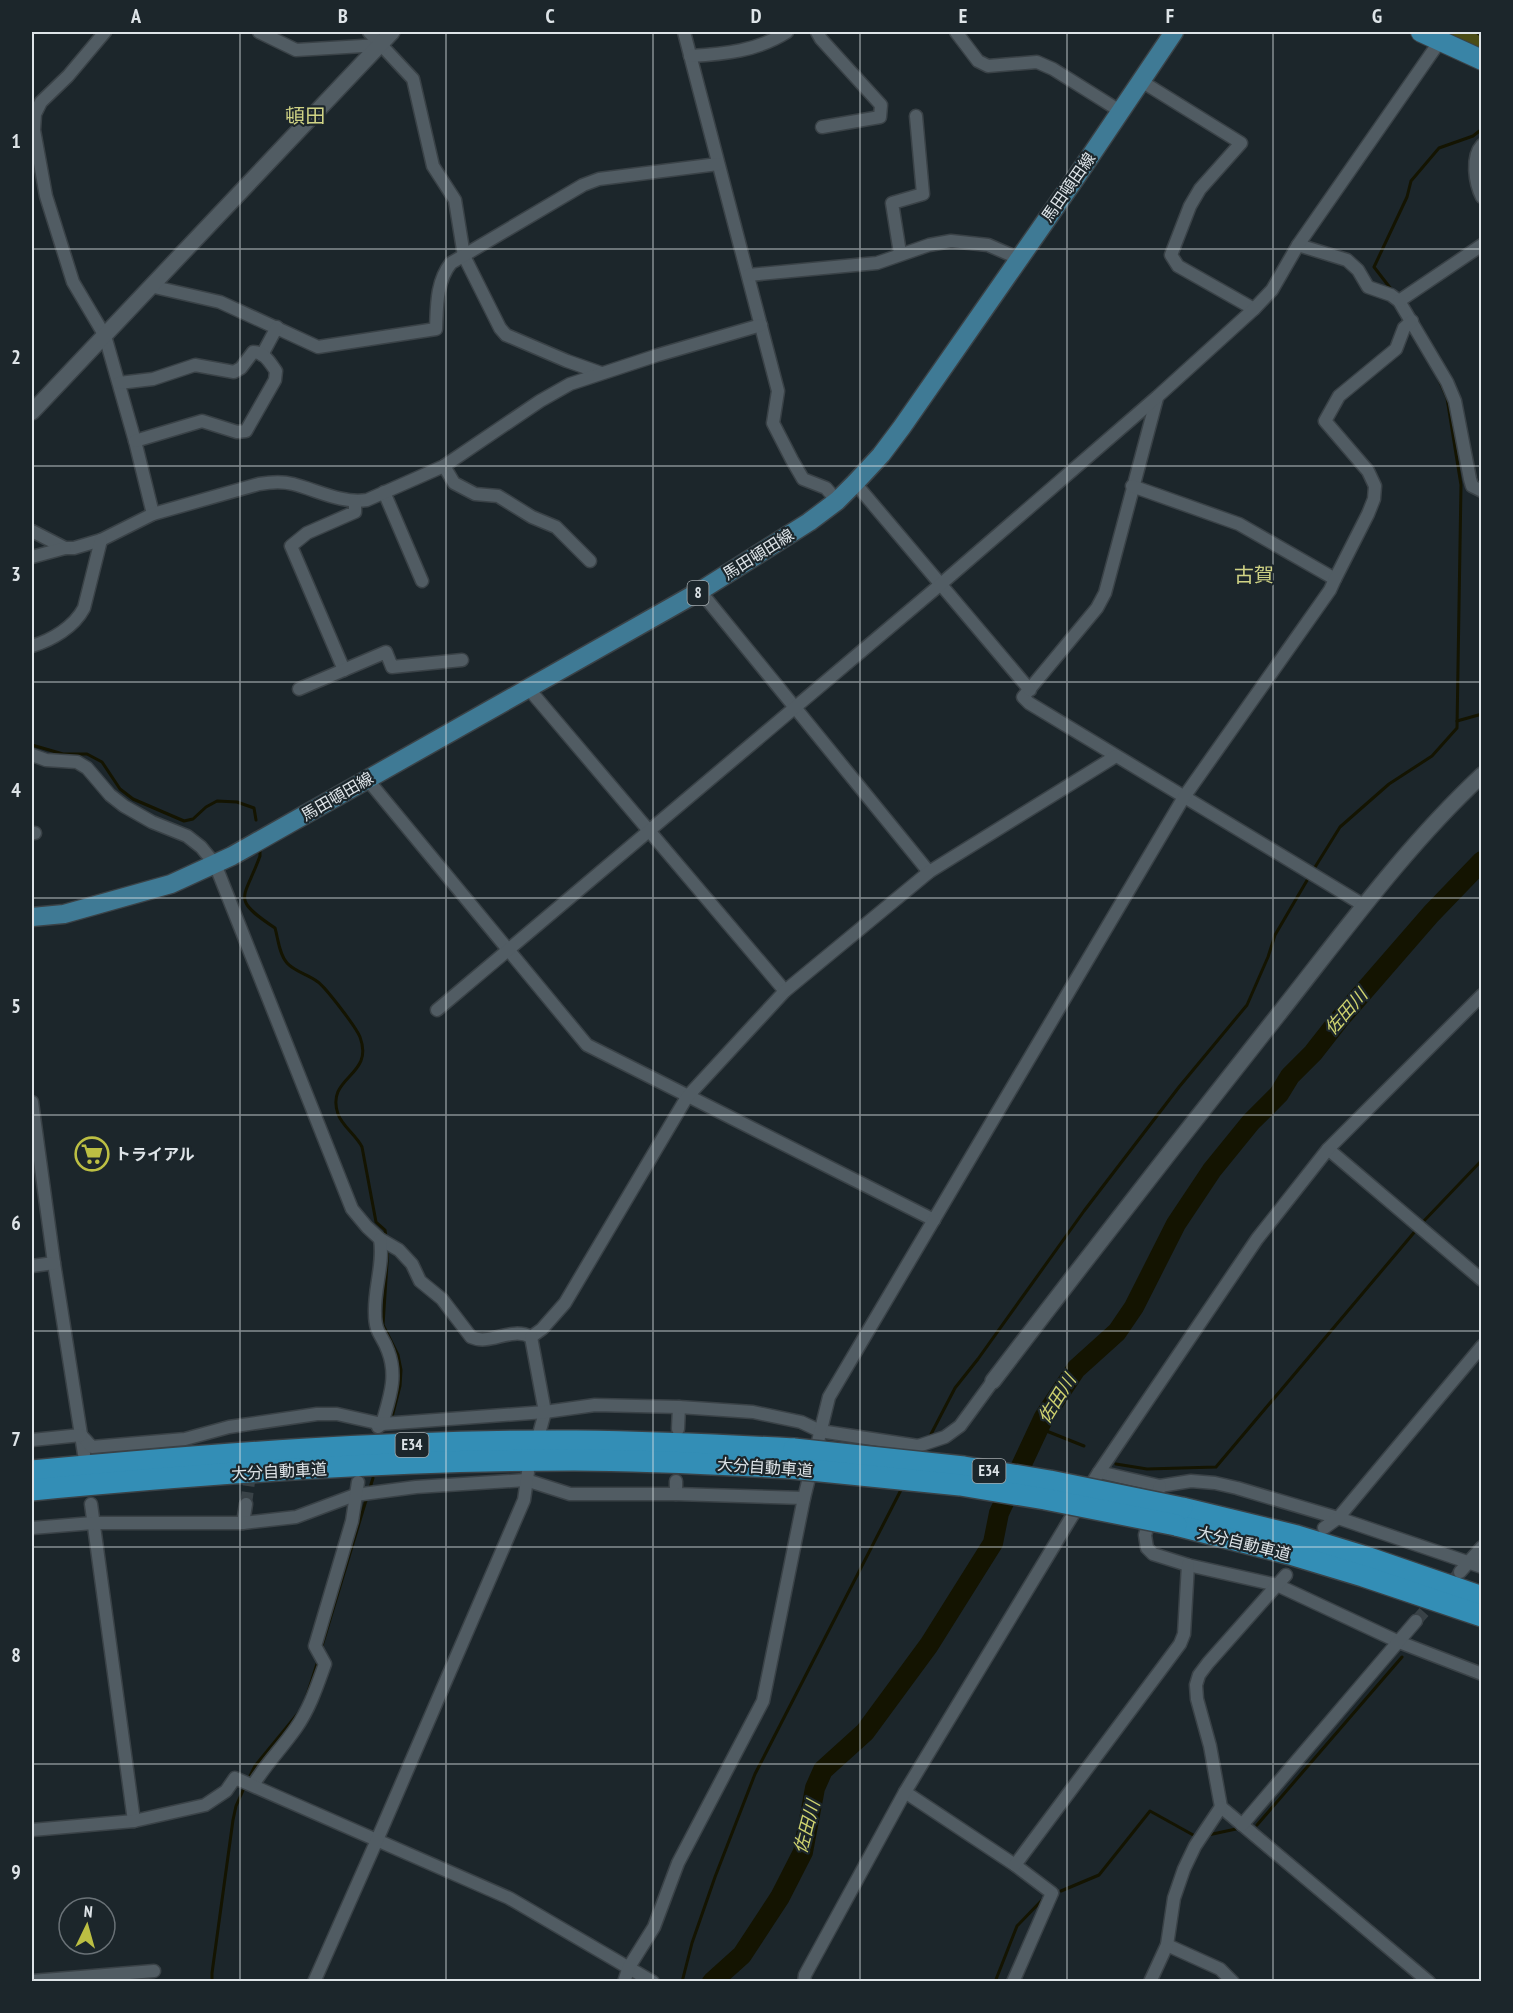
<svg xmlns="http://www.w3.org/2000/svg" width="1513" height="2013" viewBox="0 0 1513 2013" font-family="'PT Sans Narrow','Noto Sans JP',sans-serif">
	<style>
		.green { fill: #4b4d17 }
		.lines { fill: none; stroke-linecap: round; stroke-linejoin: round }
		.stream { stroke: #141401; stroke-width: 3 }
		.river { stroke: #141401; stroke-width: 20 }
		.minor-tunnel { stroke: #394247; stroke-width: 12; stroke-dasharray: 12 6; stroke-linecap: butt }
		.minor-casing { stroke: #3a4247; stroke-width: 15 }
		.tertiary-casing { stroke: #3a4247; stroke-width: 18 }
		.primary-casing { stroke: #3a4247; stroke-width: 21 }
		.trunk-casing { stroke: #3a4247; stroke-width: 22 }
		.motorway-casing { stroke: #3a4247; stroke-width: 24 }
		.minor { stroke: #515c63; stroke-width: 12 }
		.tertiary { stroke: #515c63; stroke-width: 15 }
		.primary { stroke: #3f7a95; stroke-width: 18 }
		.trunk { stroke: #3984a6; stroke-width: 20 }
		.motorway { stroke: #338eb6; stroke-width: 21 }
		.motorway-bridge-casing { stroke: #3a4247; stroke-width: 24; stroke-linecap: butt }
		.motorway-bridge { stroke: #338eb6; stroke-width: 21 }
		.grid { fill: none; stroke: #dee4e8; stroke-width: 1.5; stroke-opacity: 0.55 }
		.labels { text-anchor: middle; stroke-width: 4.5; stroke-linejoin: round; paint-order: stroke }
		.shield { fill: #1c262b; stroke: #a4abaf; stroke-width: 1.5 }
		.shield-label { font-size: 15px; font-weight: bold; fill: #dee4e8 }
		.street-label { font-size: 16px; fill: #dee4e8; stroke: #1c262b }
		.poi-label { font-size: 16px; font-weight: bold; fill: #dee4e8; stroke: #1c262b; text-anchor: start }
		.water-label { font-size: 18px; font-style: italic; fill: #cfd36f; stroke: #1c262b }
		.quarter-label { font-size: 20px; fill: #d0d385; stroke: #1c262b }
		.neatline { fill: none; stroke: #dee4e8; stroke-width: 2 }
		.grid-label { font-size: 20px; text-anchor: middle; font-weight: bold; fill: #dee4e8 }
	</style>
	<rect width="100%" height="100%" fill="#1c262b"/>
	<path class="green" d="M1450,32h31v24l-31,-15z"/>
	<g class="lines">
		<g class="stream">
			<path d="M1476,32l6,4"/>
			<path d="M1391,289l-17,-22 33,-70 4,-16 28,-33 34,-12 9,-7"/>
			<path d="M1457,721l25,-7"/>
			<path d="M32,745l31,9h24l15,8 18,27 13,10 51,22 9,-2 13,-12 11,-6 20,1 17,6 2,12"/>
			<path d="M260,851v5c-16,44 -30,42 15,72 3,10 4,26 12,35 8,9 21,11 31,19 8,6 38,45 42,55 15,40 -35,39 -22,77 4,12 18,21 24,33l14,75 9,8 1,8"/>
			<path d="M1312,872l28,-45 49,-43 43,-28 25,-28 4,-243 -14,-87 -8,-18"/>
			<path d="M1421,1224l61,-64"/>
			<path d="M388,1247l-5,78 15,30 3,15 -1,16 -9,35"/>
			<path d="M1039,1428l45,18"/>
			<path d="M929,1438l26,-50 23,-29 106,-148 95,-124 68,-82 21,-48 7,-22 34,-58"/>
			<path d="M1116,1464l31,5 69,-2 201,-238"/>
			<path d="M369,1491l4,-13"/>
			<path d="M321,1649l46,-152"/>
			<path d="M307,1695l11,-34"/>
			<path d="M248,1780l7,-14 45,-55"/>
			<path d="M1257,1825l145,-168"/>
			<path d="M1208,1835l28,-6"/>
			<path d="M1061,1891l38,-16 51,-64 45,25"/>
			<path d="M212,1982v-9l21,-153 3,-14 9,-20"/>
			<path d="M682,1982l10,-39 23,-66 40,-103 148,-288"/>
			<path d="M995,1982l22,-56 27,-28"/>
		</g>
		<path class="river" d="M712,1982l30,-27 38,-58 23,-45 12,-64 8,-18 42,-38 64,-87 64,-102 6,-30 45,-96 32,-48 41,-37 17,-25 42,-83 36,-54 39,-48 28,-28 11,-18 23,-23 25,-32 93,-107 51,-53"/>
		<g class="minor-tunnel">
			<path d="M246,1504l5,-37"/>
			<path d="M1416,1621l44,-49"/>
		</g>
		<g class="minor-casing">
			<g id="minor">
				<path d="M105,32l-37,44 -27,26 -6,12 -1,16 12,66 27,86 32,54 30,105 18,73"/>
				<path d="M259,32l37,18 84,-5"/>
				<path d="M369,32l44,47 20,87 22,34 9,56 36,72 6,7 61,26 34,12"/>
				<path d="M684,32l94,359 -5,32 19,37 11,19 23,9 11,13"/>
				<path d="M817,32l4,7 60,66 -1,12 -58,10"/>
				<path d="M956,32l22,29 10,5 49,-4 16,7 67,42"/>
				<path d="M690,56c35,-2 67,-5 97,-24"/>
				<path d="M1141,81l100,62 -41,46 -10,17 -19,49 7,11 76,43"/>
				<path d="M1482,145c-11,12 -7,38 0,52"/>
				<path d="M1298,245l49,15 11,10 10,17 23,8 8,6 48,81 8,19 15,78 2,7 10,5"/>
				<path d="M900,253l-8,-50 31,-9 -7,-78"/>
				<path d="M749,275l128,-12 52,-18 22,-4 37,4 30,13"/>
				<path d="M150,286l70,16 98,45 118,-18c1,-23 0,-47 15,-66l132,-78 16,-6 119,-15"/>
				<path d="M1399,301l83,-56"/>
				<path d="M262,355l15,-28"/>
				<path d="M119,383l34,-4 42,-14 39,7 7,-4 12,-16c12,0 17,11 23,19l-1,9 -29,51 -9,1 -35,-11 -67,20"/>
				<path d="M1157,398l-52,195 -8,15 -74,89 6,6 336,203"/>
				<path d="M444,466l10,17 21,11 23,2 34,21 24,10 34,34"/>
				<path d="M855,483l175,207"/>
				<path d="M1132,486l107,38 96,55"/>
				<path d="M384,492l38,89"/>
				<path d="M32,531l33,17h9l27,-8 52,-26 106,-30c12,-2 22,-3 34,0 24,6 49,20 74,16l77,-34 96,-65 30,-17 88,-29 103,-30"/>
				<path d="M32,557l33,-9"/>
				<path d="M700,591l229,281"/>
				<path d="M32,646c20,-6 42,-19 52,-38l17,-68"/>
				<path d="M344,670l-53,-124 16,-13 48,-21v-10"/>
				<path d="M528,688l257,303"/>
				<path d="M299,689l87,-37 6,15 70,-7"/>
				<path d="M32,755l14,5 31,2 10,6 23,27 14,11 28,16 35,14 14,11 14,17 137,345 15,18 13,12 19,11 13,14 8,17 22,18 29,38c19,9 40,-11 60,0"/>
				<path d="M367,779l220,266 347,175"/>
				<path d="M32,833h3"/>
				<path d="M437,1010l504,-426 216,-187 97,-88 18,-19 26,-45 142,-204"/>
				<path d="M32,1102l22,161 30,191"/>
				<path d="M1328,1149l154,131"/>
				<path d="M32,1266l22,-3"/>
				<path d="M531,1337l11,-8 23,-26 122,-206 98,-106 144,-119 187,-116"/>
				<path d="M531,1337l14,75 -6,22"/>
				<path d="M378,1427l4,-3c7,-25 16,-47 6,-73 -6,-17 -13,-17 -13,-38 -1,-25 9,-49 5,-74"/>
				<path d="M678,1429l1,-22"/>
				<path d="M81,1435l11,12 93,-8 44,-12 88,-13h20l45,10 163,-12 50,-7 84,2 74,5 48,10 19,9 98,15 27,-9 15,-11 33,-45"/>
				<path d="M32,1440l49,-5"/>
				<path d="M1099,1472l61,14 31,-5 24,2 22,5 101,30 144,49"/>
				<path d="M676,1481v13"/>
				<path d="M1160,1486l-15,49 2,13 6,6 35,11 89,20 122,57 83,32"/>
				<path d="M91,1504l43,317"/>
				<path d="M243,1523l3,-19"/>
				<path d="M32,1528l61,-5h150l53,-6 59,-22 61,-8 110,-7 44,14h106l128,4"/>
				<path d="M1324,1528l14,-10 144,-172"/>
				<path d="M1460,1572l22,-25"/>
				<path d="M1286,1575l-78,88 -9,12 -3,10 1,14 13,47 11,61 208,175"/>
				<path d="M253,1785c13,-21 29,-37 43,-57 14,-20 21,-42 29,-64l-10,-18 37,-125 6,-39"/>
				<path d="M905,1792l110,73 37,28 -39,89"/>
				<path d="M1242,1825l174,-204"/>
				<path d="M32,1830l102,-9 71,-16 21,-14 9,-13 274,120 144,84"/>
				<path d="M1015,1865l165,-221 4,-10 4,-69"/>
				<path d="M1167,1945l53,24 13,13"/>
				<path d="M32,1981l122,-10"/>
				<path d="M314,1982l63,-142 147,-340 4,-28"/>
				<path d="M624,1982l5,-15 25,-40 24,-64 85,-162 41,-203 25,-101 355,-600 146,-207 5,-11 33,-65 6,-15 1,-13 -7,-15 -43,-50 14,-25 57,-47 8,-21 8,-7"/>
				<path d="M804,1982l1,-7 100,-183 161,-266 33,-54 158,-233 71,-90 154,-154"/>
				<path d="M1150,1982l17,-37 7,-47 10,-29 11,-23 26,-39"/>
			</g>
		</g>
		<g class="tertiary-casing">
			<g id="tertiary">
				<path d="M32,412l360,-380"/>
				<path d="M993,1381c94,-123 189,-245 285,-366 65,-82 127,-168 204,-240"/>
			</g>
		</g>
		<g class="primary-casing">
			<path id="primary" d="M32,917l32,-3 107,-30 61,-28 468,-265 109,-69 28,-21 18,-18 26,-28 21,-28 175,-251 97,-144"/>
		</g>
		<g class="trunk-casing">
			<path id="trunk" d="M1421,32l61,28"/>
		</g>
		<g class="motorway-casing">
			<g id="motorway">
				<path d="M32,1471c180,-17 362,-31 544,-30 73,1 145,4 218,8"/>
				<path d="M32,1490c180,-17 361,-30 542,-30 72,0 145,4 217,8"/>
				<path d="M1182,1508l115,28 72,22 113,39"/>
				<path d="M1176,1525l114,29 73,22 119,40"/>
			</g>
		</g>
		<use href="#minor" class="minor"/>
		<use href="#tertiary" class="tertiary"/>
		<use href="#primary" class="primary"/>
		<use href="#trunk" class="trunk"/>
		<use href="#motorway" class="motorway"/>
		<g class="motorway-bridge-casing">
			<g id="motorway-bridge">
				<path d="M794,1449l170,18 86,14 132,27"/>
				<path d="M791,1468l169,17 85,14 131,26"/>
			</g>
		</g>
		<use href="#motorway-bridge" class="motorway-bridge"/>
	</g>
	<path class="grid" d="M240,32v1950M446,32v1950M653,32v1950M860,32v1950M1067,32v1950M1273,32v1950M32,249h1450M32,466h1450M32,682h1450M32,898h1450M32,1115h1450M32,1331h1450M32,1547h1450M32,1764h1450"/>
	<defs>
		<g id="supermarket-ring" transform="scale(1.725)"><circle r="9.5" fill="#1c262b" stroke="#bcbf43" stroke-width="1.5"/><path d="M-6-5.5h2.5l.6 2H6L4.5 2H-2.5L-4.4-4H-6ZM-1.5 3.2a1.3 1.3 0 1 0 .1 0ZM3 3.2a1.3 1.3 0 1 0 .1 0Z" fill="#bcbf43"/></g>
	</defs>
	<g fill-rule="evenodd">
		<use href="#supermarket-ring" x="92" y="1154"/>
	</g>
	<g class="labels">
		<g class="shield">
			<rect x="687.5" y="581" width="21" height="24" rx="4.5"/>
			<rect x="395.5" y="1433" width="33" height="24" rx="4.5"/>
			<rect x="972.5" y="1459" width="33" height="24" rx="4.5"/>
		</g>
		<g class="shield-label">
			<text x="698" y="598">8</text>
			<text x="412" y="1450">E34</text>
			<text x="989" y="1476">E34</text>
		</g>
		<g class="street-label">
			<text transform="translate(1068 187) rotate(-55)" y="6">馬田頓田線</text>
			<text transform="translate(758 554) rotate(-32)" y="6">馬田頓田線</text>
			<text transform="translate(337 796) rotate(-30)" y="6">馬田頓田線</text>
			<text transform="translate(765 1467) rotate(4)" y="6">大分自動車道</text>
			<text transform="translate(279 1471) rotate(-3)" y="6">大分自動車道</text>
			<text transform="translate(1244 1543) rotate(14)" y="6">大分自動車道</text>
		</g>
		<g class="poi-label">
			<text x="115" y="1160">トライアル</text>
		</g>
		<g class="water-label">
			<text transform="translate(1346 1012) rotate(-49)" y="6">佐田川</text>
			<text transform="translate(1057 1399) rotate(-58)" y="6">佐田川</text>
			<text transform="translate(807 1827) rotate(-75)" y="6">佐田川</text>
		</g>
		<g class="quarter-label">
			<text x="305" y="123">頓田</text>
			<text x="1254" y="582">古賀</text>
		</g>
	</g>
	<rect width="1513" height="2013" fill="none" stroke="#1c262b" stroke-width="66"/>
	<g transform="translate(87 1926) rotate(5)"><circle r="28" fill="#1c262b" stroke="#6a7277" stroke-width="1.5"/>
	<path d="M0-4.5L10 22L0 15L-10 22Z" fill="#bcbf43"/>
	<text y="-9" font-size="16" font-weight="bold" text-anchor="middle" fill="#dee4e8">N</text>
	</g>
	<rect x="33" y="33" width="1447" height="1947" class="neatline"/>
	<g class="grid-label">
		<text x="136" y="23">A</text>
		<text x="343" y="23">B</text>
		<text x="550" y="23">C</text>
		<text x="756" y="23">D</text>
		<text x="963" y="23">E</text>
		<text x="1170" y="23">F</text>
		<text x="1377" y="23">G</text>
		<text x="16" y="148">1</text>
		<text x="16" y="364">2</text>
		<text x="16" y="581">3</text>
		<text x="16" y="797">4</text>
		<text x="16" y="1013">5</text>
		<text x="16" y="1230">6</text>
		<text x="16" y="1446">7</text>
		<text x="16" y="1662">8</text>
		<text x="16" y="1879">9</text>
	</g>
</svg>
